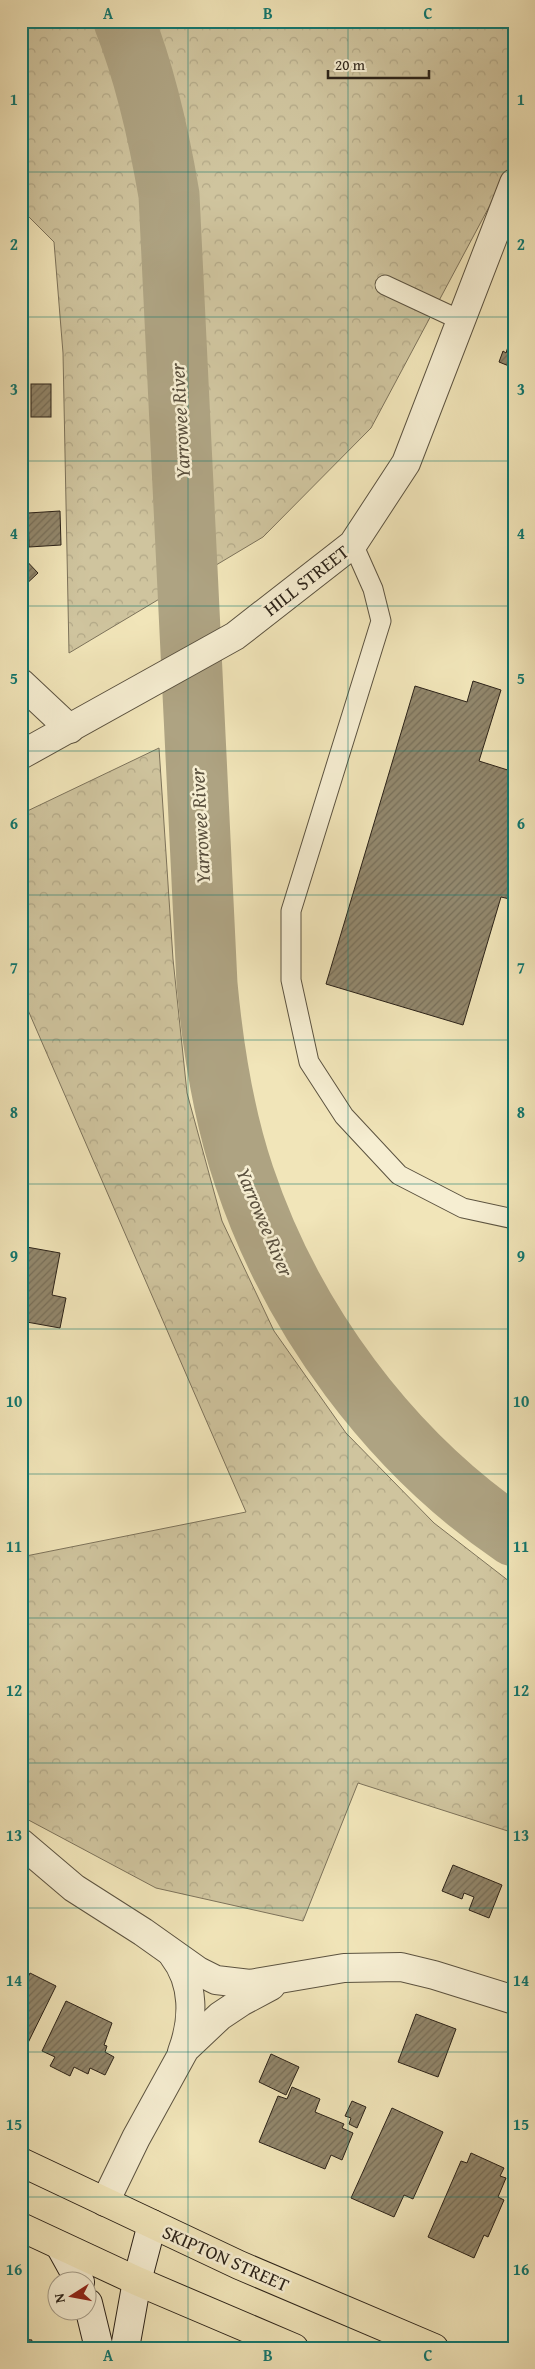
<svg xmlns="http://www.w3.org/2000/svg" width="535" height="2369" viewBox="0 0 535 2369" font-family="'Gentium Book Plus',serif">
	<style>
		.park { fill: url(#park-crowns); stroke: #7d735b }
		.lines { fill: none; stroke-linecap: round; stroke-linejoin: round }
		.river { stroke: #aea382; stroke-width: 61 }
		.building { fill: url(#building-hatch); stroke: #2b2218 }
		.lane-casing { stroke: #5c5340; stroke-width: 21 }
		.street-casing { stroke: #5c5340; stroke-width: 30 }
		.secondary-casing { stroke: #2b2218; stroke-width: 30 }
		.highway-casing { stroke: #2b2218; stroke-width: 30 }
		.lane { stroke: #f6eed2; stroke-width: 19 }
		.street { stroke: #f6eed2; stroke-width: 28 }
		.secondary { stroke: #f6eed2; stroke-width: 28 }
		.highway { stroke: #f1e5b9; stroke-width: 28 }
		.grid { fill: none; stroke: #0f766e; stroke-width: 1; stroke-opacity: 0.55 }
		.labels { text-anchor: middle; stroke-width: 5; stroke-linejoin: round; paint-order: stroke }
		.street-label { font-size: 19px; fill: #2b2218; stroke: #f6eed2 }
		.water-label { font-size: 20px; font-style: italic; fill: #594f3d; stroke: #f6eed2 }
		.neatline { fill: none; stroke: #0f766e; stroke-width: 2 }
		.grid-label { font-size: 16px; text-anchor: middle; font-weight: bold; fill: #0f766e }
	</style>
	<defs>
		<pattern id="park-crowns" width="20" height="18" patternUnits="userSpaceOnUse" patternTransform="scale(1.25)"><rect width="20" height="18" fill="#cfc49e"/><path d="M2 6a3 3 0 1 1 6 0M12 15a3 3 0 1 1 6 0" fill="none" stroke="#b2a887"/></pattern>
		<pattern id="building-hatch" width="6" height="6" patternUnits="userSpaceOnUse" patternTransform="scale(1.25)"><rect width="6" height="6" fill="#92876c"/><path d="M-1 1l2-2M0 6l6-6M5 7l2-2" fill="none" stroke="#776e58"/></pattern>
	</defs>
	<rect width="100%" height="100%" fill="#f1e5b9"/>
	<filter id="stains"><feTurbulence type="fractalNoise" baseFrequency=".004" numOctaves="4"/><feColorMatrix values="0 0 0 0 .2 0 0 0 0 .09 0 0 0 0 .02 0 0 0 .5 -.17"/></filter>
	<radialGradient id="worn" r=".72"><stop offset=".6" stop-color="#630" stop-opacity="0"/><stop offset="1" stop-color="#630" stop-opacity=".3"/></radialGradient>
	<g class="park">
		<path d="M21,21h493v135l-17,36 -126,236 -108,109 -194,116 -6,-300 -9,-111 -33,-33z"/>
		<path d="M159,748l14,211 14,134 35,128 52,110 72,102 88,90 80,62v248l-156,-50 -55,138 -147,-33 -135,-72v-259l225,-45 -225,-518v-180z"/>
	</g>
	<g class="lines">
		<path class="river" d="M124,21c22,56 35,115 45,174l38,789c6,65 16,130 37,192 48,143 145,275 270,360"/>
	</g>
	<g class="building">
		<path d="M514,328v40l-15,-6 4,-11 3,2z"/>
		<rect x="31" y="384" width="20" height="33"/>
		<path d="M60,511l1,34 -32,2 -1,-34z"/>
		<path d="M21,555l17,18 -17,16z"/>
		<path d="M473,681l28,9 -22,71 35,11v128l-13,-3 -38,128 -137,-41 89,-298 52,16z"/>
		<path d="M21,1246l39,7 -8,42 14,3 -6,30 -39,-7z"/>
		<path d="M453,1865l49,20 -13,33 -20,-8 5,-13 -10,-4 -2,6 -20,-8z"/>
		<path d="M30,1973l26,13 -35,71v-66z"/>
		<path d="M66,2001l46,22 -8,22 3,1 -2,6 9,5 -9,18 -15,-7 -2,6 -14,-7 -4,9 -20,-10 5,-9 -13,-6z"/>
		<path d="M416,2014l40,15 -18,48 -40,-15z"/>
		<path d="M271,2054l28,13 -13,28 -27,-13z"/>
		<path d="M292,2087l28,12 -5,13 29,12 -2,4 11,5 -11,27 -11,-5 -6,14 -66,-27 19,-46 9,3z"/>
		<path d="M352,2101l14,6 -9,21 -8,-4 2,-6 -6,-2z"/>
		<path d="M392,2108l51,24 -30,67 -9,-4 -10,22 -43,-19z"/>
		<path d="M471,2153l33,15 -4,8 6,2 -8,19 6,3 -16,37 -4,-2 -10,23 -46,-21 33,-76 6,2z"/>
		<path d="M21,2327l4,1 -3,11 10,1 -2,8h-9z"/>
	</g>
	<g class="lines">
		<g class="lane-casing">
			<g id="lane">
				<path d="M385,285l75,35"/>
				<path d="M353,544l20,45 8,32 -90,290v69l18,82 35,54 55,59 64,33 51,11"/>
			</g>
		</g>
		<g class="street-casing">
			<g id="street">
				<path d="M21,683l49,46"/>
				<path d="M21,755l214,-119 118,-92 53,-81 108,-280"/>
				<path d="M21,1843l53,45 69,44 55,39 18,9 34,4 94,-16 57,-1 33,8 80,25"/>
				<path d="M173,1955c22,28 21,65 9,97"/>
				<path d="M105,2202l31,-64 49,-89 35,-33 21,-14 30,-16"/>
			</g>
		</g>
		<g class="secondary-casing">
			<g id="secondary">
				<path d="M60,2246l20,36"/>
				<path d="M88,2303l11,45"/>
				<path d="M125,2348l12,-67 15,-57"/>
			</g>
		</g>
		<g class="highway-casing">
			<g id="highway">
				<path d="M21,2162l218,103 195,83"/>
				<path d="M21,2227l116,54 157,67"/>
			</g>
		</g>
		<use href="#lane" class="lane"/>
		<use href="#street" class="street"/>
		<use href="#secondary" class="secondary"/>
		<use href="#highway" class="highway"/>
	</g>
	<path class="grid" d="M188,21v2327M348,21v2327M21,172h493M21,317h493M21,461h493M21,606h493M21,751h493M21,895h493M21,1040h493M21,1184h493M21,1329h493M21,1474h493M21,1618h493M21,1763h493M21,1908h493M21,2052h493M21,2197h493"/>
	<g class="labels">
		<g class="street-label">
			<text transform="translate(306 580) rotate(-38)" y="7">HILL STREET</text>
			<text transform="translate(226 2258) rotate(24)" y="7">SKIPTON STREET</text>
		</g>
		<g class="water-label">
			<text transform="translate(180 421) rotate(-93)" y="7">Yarrowee River</text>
			<text transform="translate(200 826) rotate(-93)" y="7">Yarrowee River</text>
			<text transform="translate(265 1222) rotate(67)" y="7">Yarrowee River</text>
		</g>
	</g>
	<rect width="535" height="2369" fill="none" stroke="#f1e5b9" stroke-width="55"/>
	<g transform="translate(72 2296) rotate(259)"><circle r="24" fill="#f6eed2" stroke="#a59c88"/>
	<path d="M0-4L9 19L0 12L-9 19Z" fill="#8f2418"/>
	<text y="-8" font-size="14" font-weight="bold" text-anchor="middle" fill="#2b2218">N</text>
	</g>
	<path d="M328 70v8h101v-8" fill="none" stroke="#2b2218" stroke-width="2.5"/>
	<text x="335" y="70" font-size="15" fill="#2b2218" stroke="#f6eed2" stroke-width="4" paint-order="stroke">20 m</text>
	<rect x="28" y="28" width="480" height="2314" class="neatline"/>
	<g class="grid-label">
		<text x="108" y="19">A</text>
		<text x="268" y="19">B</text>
		<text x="428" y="19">C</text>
		<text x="14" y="105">1</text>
		<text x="521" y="105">1</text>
		<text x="14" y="250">2</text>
		<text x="521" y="250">2</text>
		<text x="14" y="395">3</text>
		<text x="521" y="395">3</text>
		<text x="14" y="539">4</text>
		<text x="521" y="539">4</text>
		<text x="14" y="684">5</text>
		<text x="521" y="684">5</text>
		<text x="14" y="829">6</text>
		<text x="521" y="829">6</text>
		<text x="14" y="973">7</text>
		<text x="521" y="973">7</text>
		<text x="14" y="1118">8</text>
		<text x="521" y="1118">8</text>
		<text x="14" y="1262">9</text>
		<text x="521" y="1262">9</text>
		<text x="14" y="1407">10</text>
		<text x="521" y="1407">10</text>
		<text x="14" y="1552">11</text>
		<text x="521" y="1552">11</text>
		<text x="14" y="1696">12</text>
		<text x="521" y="1696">12</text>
		<text x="14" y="1841">13</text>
		<text x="521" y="1841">13</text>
		<text x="14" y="1986">14</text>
		<text x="521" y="1986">14</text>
		<text x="14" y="2130">15</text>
		<text x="521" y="2130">15</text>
		<text x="14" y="2275">16</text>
		<text x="521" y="2275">16</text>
		<text x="108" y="2361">A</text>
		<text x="268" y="2361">B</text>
		<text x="428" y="2361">C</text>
	</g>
	<rect width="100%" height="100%" filter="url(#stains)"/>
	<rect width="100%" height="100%" fill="url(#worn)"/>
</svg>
